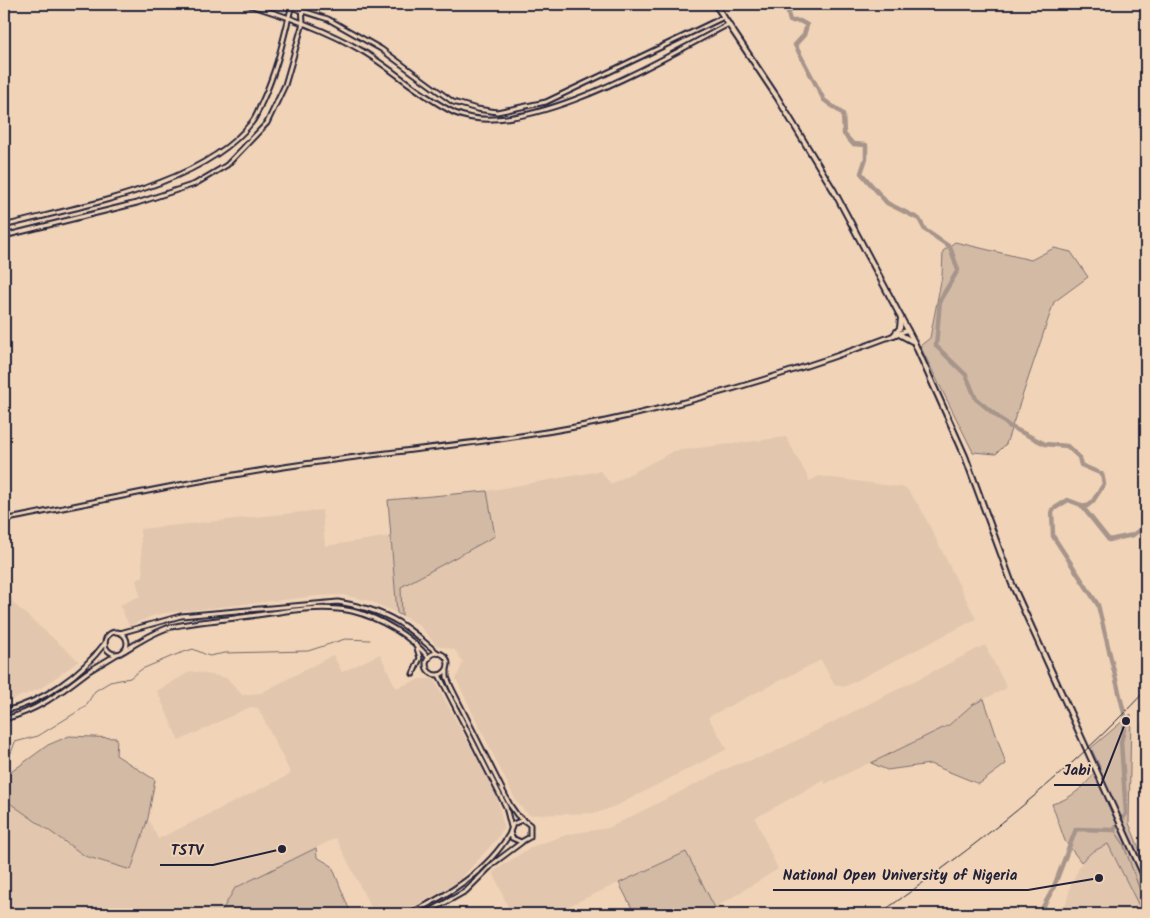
<svg xmlns="http://www.w3.org/2000/svg" width="1150" height="918" font-family="Kalam,sans-serif">
<style>
.built{fill:#e2c6ae}
.green{fill:#d3baa5;stroke:#7a6e70}
.lines{fill:none;stroke-linecap:round;stroke-linejoin:round}
.stream{stroke:#72676b;stroke-width:1}
.river{stroke:#a7958b;stroke-width:4.5}
.tertiary-casing{stroke:#22223b;stroke-width:7}
.secondary-casing{stroke:#22223b;stroke-width:7}
.primary-casing{stroke:#22223b;stroke-width:8}
.tertiary{stroke:#f1d4b7;stroke-width:3}
.secondary{stroke:#f1d4b7;stroke-width:3}
.primary{stroke:#f1d4b7;stroke-width:4}
.tram{stroke:#22223b;stroke-width:1}
.leader{fill:none;stroke:#22223b;stroke-width:2}
.callout-dot{fill:#22223b;stroke:#f1d4b7;stroke-width:2}
.callout-label{font-size:15px;text-anchor:middle;font-weight:bold;fill:#22223b;stroke:#f1d4b7;stroke-width:4;stroke-linejoin:round;paint-order:stroke}
</style>
<rect width="100%" height="100%" fill="#f1d4b7"/>
<filter id="ink" filterUnits="userSpaceOnUse"><feTurbulence type="fractalNoise" baseFrequency=".02" numOctaves="2"/><feDisplacementMap in="SourceGraphic" scale="10" xChannelSelector="R" yChannelSelector="G"/><feConvolveMatrix kernelMatrix="1 2 1 2 8 2 1 2 1" color-interpolation-filters="sRGB"/></filter>
<g filter="url(#ink)">
<g class="built">
<polygon points="786,437 810,481 819,476 906,488 920,507 976,619 844,687 834,684 821,660 708,717 727,749 618,805 597,813 529,815 517,803 456,679 463,662 455,650 436,645 419,625 402,616 401,587 495,536 487,491 600,471 611,484 674,451"/>
<polygon points="322,510 325,546 391,536 397,613 370,601 343,595 318,596 165,613 152,616 129,626 120,605 140,596 136,580 143,577 140,529"/>
<polygon points="6,573 13,603 79,661 41,688 4,703 4,574"/>
<polygon points="985,645 1007,688 972,705 949,725 825,784 824,780 755,818 778,869 715,908 686,852 551,914 511,914 493,872 531,847 569,834 608,828 732,766 768,755"/>
<polygon points="380,654 396,688 420,679 434,679 497,797 504,827 497,839 456,884 400,914 374,914 336,838 235,888 220,914 4,914 4,799 85,856 131,870 148,818 158,839 291,774 258,708 250,707 179,741 157,691 191,671 227,678 242,695 261,693 333,655 342,672"/>
<polygon points="1146,717 1146,810 1142,810 1140,726"/>
<polygon points="1108,844 1143,914 1049,914 1052,909 1066,904 1071,884 1084,858"/>
</g>
<g class="green">
<polygon points="955,242 1031,260 1054,248 1071,252 1088,277 1054,302 1006,444 996,454 973,452 920,346 930,338 942,276 943,251"/>
<polygon points="487,491 495,536 401,587 402,616 397,613 388,500"/>
<polygon points="984,699 1006,764 979,784 930,764 887,770 871,763 949,725 972,705"/>
<path d="M1131,714L1129,823L1143,858L1146,859V914H1143L1108,844L1092,852L1081,862L1065,841L1052,804C1073,799 1087,783 1100,767L1091,748Z"/>
<polygon points="69,736 117,738 116,755 155,780 148,818 131,870 85,856 4,799 4,777 48,745"/>
<polygon points="316,848 317,857 332,866 351,914 220,914 235,888"/>
<polygon points="686,852 715,908 702,914 635,914 619,883"/>
</g>
<g class="lines">
<g class="stream">
<polyline points="4,760 11,753 15,742 38,736 85,707 95,691 110,682 130,678 142,669 175,655 193,649 209,656 225,653 308,651 345,639 370,640"/>
<polyline points="1114,830 1123,843 1146,907"/>
</g>
<g class="river">
<polyline points="797,4 788,13 790,21 800,21 807,25 804,35 795,45 824,100 843,114 844,134 853,144 866,145 866,158 861,173 887,203 919,219 925,230 950,247 958,270 940,300 936,346 966,375 976,399 1009,426 1045,444 1067,446 1079,457 1081,465 1102,474 1104,484 1093,501 1087,506 1081,505"/>
<polyline points="1039,914 1053,889 1076,829 1114,830 1126,814 1121,742 1126,721 1098,605 1053,536 1052,510 1068,500 1081,505 1109,540 1133,535 1146,525"/>
</g>
<g class="tertiary-casing">
<g id="tertiary">
<path d="M246,4C286,16 327,30 364,52C395,71 422,97 455,113C523,143 667,56 729,24"/>
<polyline points="281,4 328,19 381,49 453,102 477,109 497,112 546,102 724,17"/>
<path d="M4,226C78,206 204,186 252,122C257,116 259,108 262,102C277,70 284,37 292,4"/>
<polyline points="4,236 137,203 195,184 227,165 267,123 285,85 303,23 302,4"/>
<circle cx="116" cy="643" r="11"/>
<path d="M120,633L181,616L338,602C361,606 385,612 404,626C416,634 426,644 438,653"/>
<path d="M124,651C138,642 151,634 167,628C189,622 212,621 235,618C272,614 315,603 352,611C381,618 409,635 429,658"/>
<circle cx="437" cy="664" r="11"/>
<polyline points="447,670 447,677 451,687 510,805 517,815 530,825 530,837 521,842 512,838 510,832 513,824 522,820"/>
<polyline points="413,674 420,658 416,645"/>
<polyline points="439,675 506,807 511,827"/>
<path d="M4,711C43,702 81,675 105,643"/>
<path d="M4,719C37,711 60,693 86,673C96,666 107,661 117,654"/>
<path d="M409,914C448,895 488,871 510,833"/>
<polyline points="425,914 466,891 494,863 522,842"/>
</g>
</g>
<g class="secondary-casing">
<path id="secondary" d="M4,520C109,499 213,476 319,462C422,447 526,440 628,416C723,394 816,365 908,330"/>
</g>
<g class="primary-casing">
<g id="primary">
<polyline points="715,4 777,97 834,191 914,342 965,456 1012,584 1146,880"/>
<polyline points="899,334 912,341"/>
<polyline points="894,335 900,328 901,318"/>
</g>
</g>
<use href="#tertiary" class="tertiary"/>
<use href="#secondary" class="secondary"/>
<use href="#primary" class="primary"/>
<path class="tram" d="M879,914C975,847 1066,776 1146,690"/>
</g>
</g>
<path class="leader" d="M1126 721L1101 785H1054M282 849L213 865H160M1099 878L1028 890H773"/>
<g class="callout-dot">
<circle cx="1126" cy="721" r="5"/>
<circle cx="282" cy="849" r="5"/>
<circle cx="1099" cy="878" r="5"/>
</g>
<g class="callout-label">
<text x="1077" y="775">Jabi</text>
<text x="187" y="855">TSTV</text>
<text x="900" y="880">National Open University of Nigeria</text>
</g>
<rect width="1150" height="918" fill="none" stroke="#f1d4b7" stroke-width="20"/>
<rect x="10" y="10" width="1130" height="898" fill="none" stroke="#22223b" stroke-width="2" filter="url(#ink)"/>
</svg>
